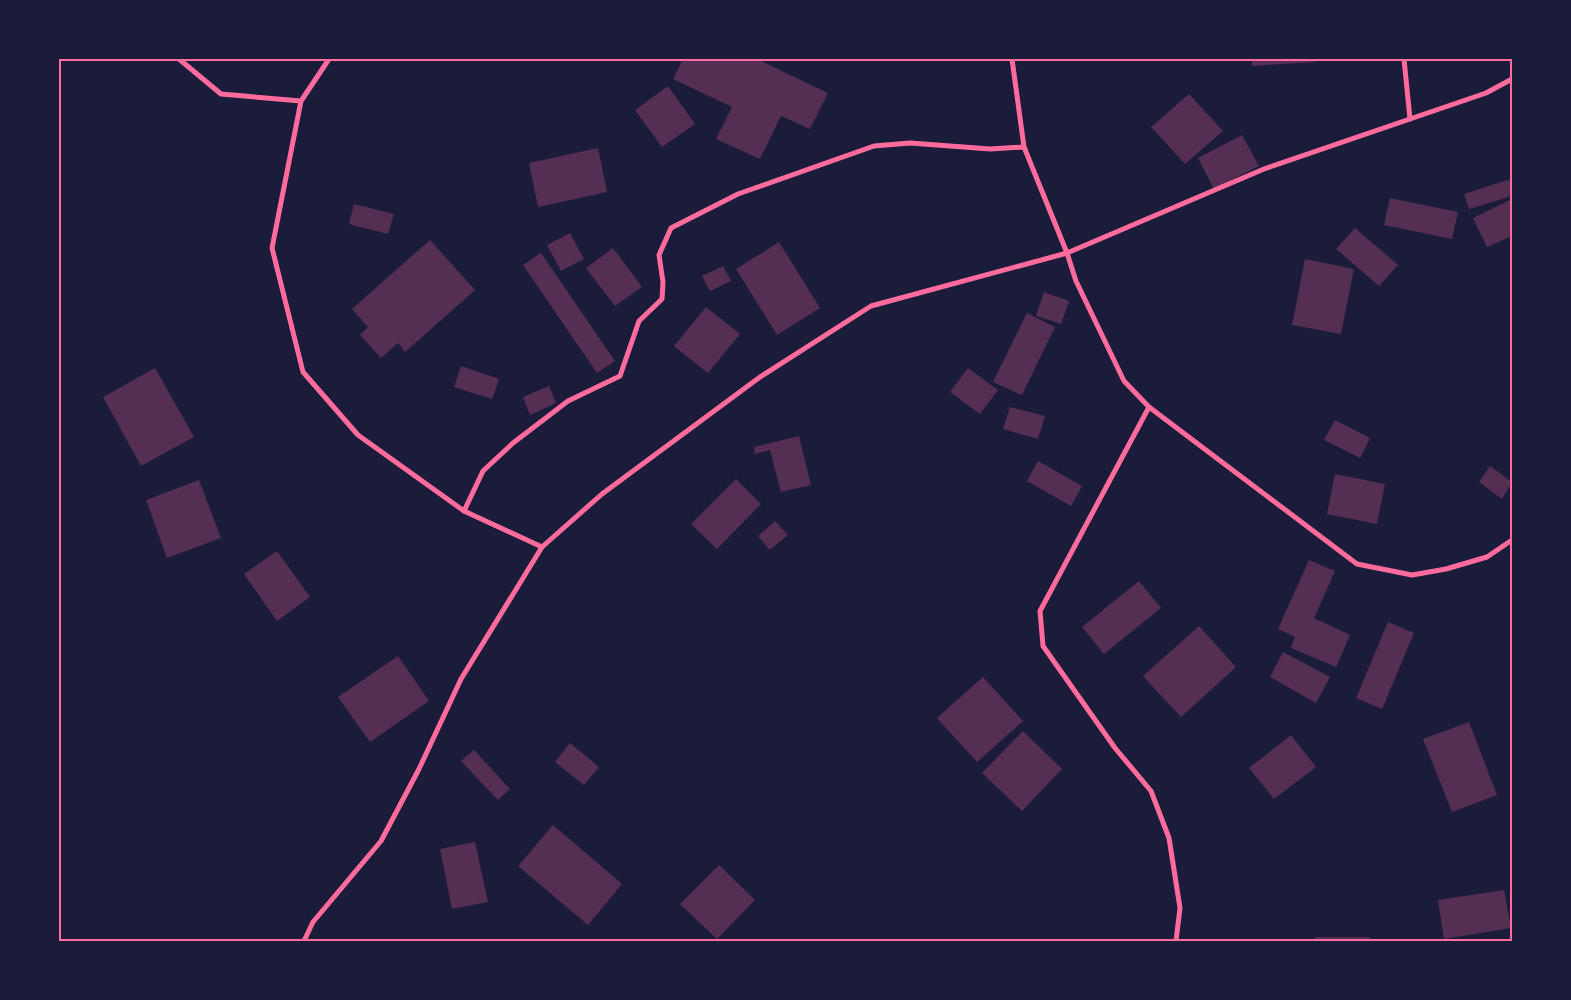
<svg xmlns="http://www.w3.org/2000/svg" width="1571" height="1000" font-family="'Fira Sans Condensed',sans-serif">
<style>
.building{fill:#542f53}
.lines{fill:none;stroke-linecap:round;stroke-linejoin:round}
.minor{stroke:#ff6b9d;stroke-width:5}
.neatline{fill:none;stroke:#ff6b9d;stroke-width:2}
</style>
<rect width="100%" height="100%" fill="#1b1b3a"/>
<g class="building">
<polygon points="683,59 757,59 828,93 810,129 781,116 760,159 716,139 732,107 673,79"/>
<polygon points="1252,59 1315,59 1315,62 1252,66"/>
<polygon points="668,86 695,124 662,147 635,110"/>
<polygon points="1189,94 1223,131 1185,164 1151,127"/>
<polygon points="1242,135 1259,166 1214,189 1198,158"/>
<polygon points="598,148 607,192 538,207 529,163"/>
<polygon points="1511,179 1512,196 1469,209 1464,194"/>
<polygon points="1390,198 1458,212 1452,239 1384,225"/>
<polygon points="1512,199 1512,236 1487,247 1473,218"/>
<polygon points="354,204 394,214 388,234 349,224"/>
<polygon points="1355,228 1398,265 1379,286 1336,249"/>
<polygon points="570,233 584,259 561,271 547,245"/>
<polygon points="430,240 475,290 405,352 398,343 381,358 360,335 368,327 352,309"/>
<polygon points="779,242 820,308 777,335 736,269"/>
<polygon points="613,248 642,287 615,306 586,268"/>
<polygon points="541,253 615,361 597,373 523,265"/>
<polygon points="1305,259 1354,269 1341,334 1292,325"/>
<polygon points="723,266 731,281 710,291 702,276"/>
<polygon points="1044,292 1069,301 1061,324 1036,316"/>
<polygon points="706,307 740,334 708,373 674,346"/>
<polygon points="1027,313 1055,327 1022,395 993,382"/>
<polygon points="461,366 499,379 492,399 454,387"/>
<polygon points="155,368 194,437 141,466 103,397"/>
<polygon points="968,368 998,390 980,414 950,392"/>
<polygon points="549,386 556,403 530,415 523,397"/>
<polygon points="1010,407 1045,416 1038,439 1003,429"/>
<polygon points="1335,420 1370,438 1360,458 1324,440"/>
<polygon points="799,436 811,485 781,492 770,450 755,454 754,447"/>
<polygon points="1038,461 1082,486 1071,506 1027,481"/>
<polygon points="1490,466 1512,482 1502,499 1479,482"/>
<polygon points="1335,474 1385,484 1377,524 1327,514"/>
<polygon points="736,479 761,504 717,549 691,524"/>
<polygon points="199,480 221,538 167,558 146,500"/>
<polygon points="775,521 788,535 770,550 758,536"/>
<polygon points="277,551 310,597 277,621 244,574"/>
<polygon points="1309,560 1335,571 1314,618 1350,635 1336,667 1291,648 1295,637 1278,629"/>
<polygon points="1139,581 1161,608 1104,654 1082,627"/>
<polygon points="1388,622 1414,633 1382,709 1356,698"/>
<polygon points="1199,626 1236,667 1181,717 1143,676"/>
<polygon points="1283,652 1330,677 1316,703 1270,677"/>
<polygon points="398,656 429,701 370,742 338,697"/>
<polygon points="983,677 1023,721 977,762 937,718"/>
<polygon points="1469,722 1497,795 1452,812 1423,739"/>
<polygon points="1023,731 1062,769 1022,811 982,773"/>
<polygon points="1291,735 1316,767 1274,799 1249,768"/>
<polygon points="570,743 599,767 584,785 555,762"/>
<polygon points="474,750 510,789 498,800 461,761"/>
<polygon points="553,825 622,884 588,925 518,866"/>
<polygon points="475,842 488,902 452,909 440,849"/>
<polygon points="719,865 755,900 717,939 680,904"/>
<polygon points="1504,890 1511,928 1444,939 1438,900"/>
<rect x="1315" y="937" width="55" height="4"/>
</g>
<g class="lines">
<g class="minor">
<polyline points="179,59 221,94 301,101"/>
<polyline points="329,59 301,101 272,248 303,372 358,435 464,511 542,547"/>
<polyline points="1012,59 1024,147 1067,253 1076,281 1124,381 1149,407 1357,564 1412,575 1446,569 1487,557 1512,540"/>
<polyline points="1404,59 1410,119"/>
<polyline points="1149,407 1040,611 1043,646 1115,748 1151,791 1169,838 1180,908 1176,941"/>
<polyline points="464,511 483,471 513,443 568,401 620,376 639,321 662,299 663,282 659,255 671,228 738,194 874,146 910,143 990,149 1024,147"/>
<polyline points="304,941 313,922 381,841 419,769 461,679 542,547 602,494 760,377 871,306 1067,253 1264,169 1486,93 1512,79"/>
</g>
</g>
<rect width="1571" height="1000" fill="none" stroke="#1b1b3a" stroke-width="120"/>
<rect x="60" y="60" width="1451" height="880" class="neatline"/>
</svg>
